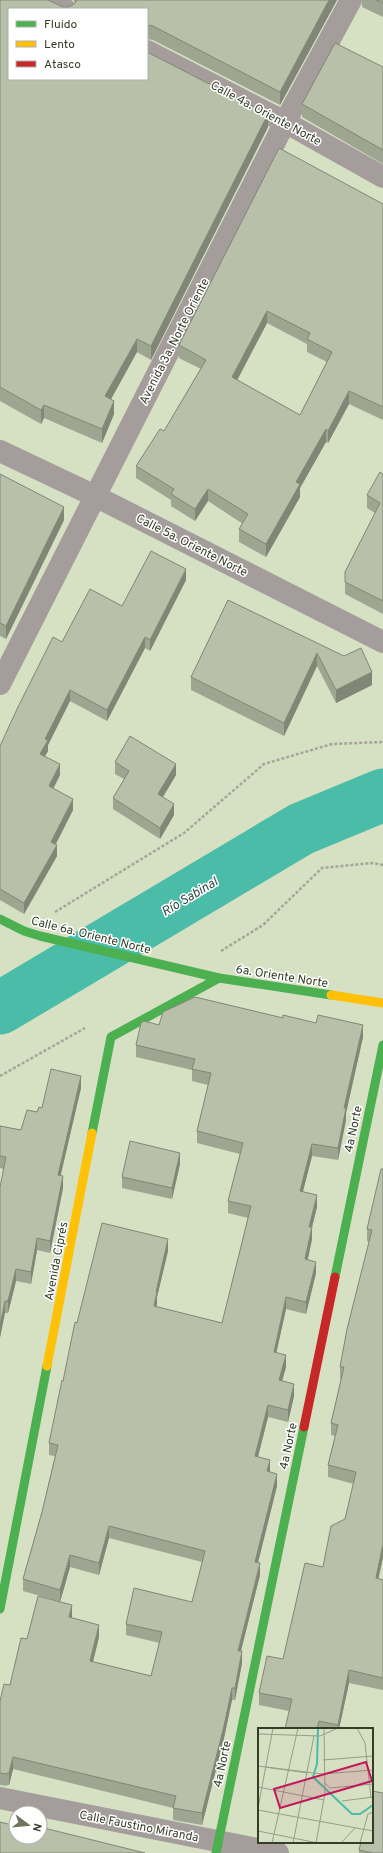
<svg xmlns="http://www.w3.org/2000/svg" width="383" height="1853" font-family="Overpass,sans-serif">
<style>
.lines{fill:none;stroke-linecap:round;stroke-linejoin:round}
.river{stroke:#4abca8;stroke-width:53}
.path{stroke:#a6a59a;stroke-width:2.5;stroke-dasharray:3 2;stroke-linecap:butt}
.street{stroke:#a49d9b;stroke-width:22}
.fast{stroke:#4caf50;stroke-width:9}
.slow{stroke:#ffc107;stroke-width:9}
.jam{stroke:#c62828;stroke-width:9}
.wall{fill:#9ea591;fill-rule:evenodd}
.shaded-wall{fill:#818676}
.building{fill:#b8c0a9;stroke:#818676;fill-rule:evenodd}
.labels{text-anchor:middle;stroke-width:3;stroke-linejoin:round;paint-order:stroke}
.street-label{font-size:12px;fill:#353c27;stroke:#fff}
.water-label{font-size:13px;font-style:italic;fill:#2e4a46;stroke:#fff}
.inset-river{fill:none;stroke:#4abca8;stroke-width:2}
.inset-road{fill:none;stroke:#969e85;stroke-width:1}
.view{fill:#c2185b;fill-opacity:0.15;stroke:#c2185b;stroke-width:2}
.inset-edge{fill:none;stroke:#353c27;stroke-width:2}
</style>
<rect width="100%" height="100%" fill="#d6e0c3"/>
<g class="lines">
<polyline class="river" points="0,1008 301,829 383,795"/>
<g class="path">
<polyline points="55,912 184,833 264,764 332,744 383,742"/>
<polyline points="221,951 263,925 322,868 372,863 383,865"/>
<polyline points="0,1076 85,1028"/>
</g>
<g class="street">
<polyline points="48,0 65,9"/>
<polyline points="147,51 285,122 383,177"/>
<polyline points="0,451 95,496 383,642"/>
<polyline points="0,684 285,122 351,0"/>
<polyline points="0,1798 278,1853"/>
</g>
<g class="fast">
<polyline points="0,919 24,931 40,936 219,978 331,995"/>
<polyline points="92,1133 111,1037 219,978"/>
<polyline points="335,1277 383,1045"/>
<polyline points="0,1609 47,1366"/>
<polyline points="216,1853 304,1427"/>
</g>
<g class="slow">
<polyline points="331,995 383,1003"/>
<polyline points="47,1366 92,1133"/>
</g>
<polyline class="jam" points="304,1427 335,1277"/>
</g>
<g class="wall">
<polygon points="0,0 65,8 71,6 75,2 73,0 337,0 280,105 153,40 147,39 147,9 9,9 268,127 151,360 137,352 111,399 114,414 102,443 44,418 41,424 0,401"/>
<polygon points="362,0 383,0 383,17 362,7"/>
<polygon points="383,67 383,164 302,117 302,104"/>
<path d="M383,204V420L349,404L328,443L326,442L300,488V497L266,557L239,542V529L243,524L208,501L195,521L171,506V500L136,478V466L164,431L201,369L179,358V345ZM267,323L307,344V352L327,362L300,415L237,380Z"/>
<polygon points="0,474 64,520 6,639 0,636"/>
<polygon points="383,474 383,614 345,594 345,572 375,513 367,508 367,495"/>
<polygon points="186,580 150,651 145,648 107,721 70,701 48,745 48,751 45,756 60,775 53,789 73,810 56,844 57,856 24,914 0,900 0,746 62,642 122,606"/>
<polygon points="228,600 372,685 336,703 317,666 284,736 191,690 191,677"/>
<polygon points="115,762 176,775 163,797 174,815 160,839 113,809 113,798 124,779 115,774"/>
<path d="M159,1025L363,1037L346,1113V1120L338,1160L312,1156L303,1191L317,1207L312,1227V1239L308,1259L316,1273L306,1314L286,1309L276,1352L286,1367L282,1381L294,1396L288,1422L268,1417L258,1457L270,1472L277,1486L258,1563L260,1575L241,1651L242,1663L235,1700H232L224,1738L202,1825L173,1820V1808L13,1769L9,1785H7V1786L0,1785V1701L10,1685L27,1639L58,1601L23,1591V1579L42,1512L55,1456L49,1455V1443L77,1323L168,1251L157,1297L156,1307L222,1323L248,1218L228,1213V1201L240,1154L197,1143V1131L208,1085L192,1081V1070L136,1057V1045ZM109,1538L202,1562L192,1602L126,1624V1635L160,1643L151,1676L93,1662L99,1637L72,1618V1617L60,1602L70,1567L99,1575Z"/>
<polygon points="81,1088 60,1176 63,1188 50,1253 37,1250 31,1284 16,1281 8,1313 5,1313 3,1169 0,1168 0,1126 21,1130 37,1112 42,1108"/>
<polygon points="180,1164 172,1199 122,1188 122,1177"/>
<polygon points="383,1169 383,1557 378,1579 383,1580 383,1690 349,1683 339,1729 285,1729 289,1711 259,1705 259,1693 283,1659 323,1567 345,1519 354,1484 328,1477 328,1465 335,1436 331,1435 331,1423 341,1379 340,1379 340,1367 369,1242 367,1241 367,1229"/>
<polygon points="359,1850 383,1853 359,1853"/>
</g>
<g class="shaded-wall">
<polygon points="329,0 337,0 280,105 280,92"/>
<polygon points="268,114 268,127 151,360 151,346"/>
<polygon points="267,311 267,323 232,390 232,377"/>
<polygon points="137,339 137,352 105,410 105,396"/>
<polygon points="349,391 349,404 328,443 328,431"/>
<polygon points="114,401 114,414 102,443 102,429"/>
<polygon points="44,405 44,418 41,424 41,410"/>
<polygon points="326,429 326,442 300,488 300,497 266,557 266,544 296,482"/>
<polygon points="208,489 208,501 195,521 195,509"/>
<polygon points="64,507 64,520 6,639 6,626"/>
<polygon points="186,569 186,580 150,651 150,640"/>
<polygon points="145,637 145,648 107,721 107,710"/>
<polygon points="317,653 317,666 284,736 284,723"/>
<polygon points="372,672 372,685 336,703 336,690"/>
<polygon points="70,690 70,701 48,745 48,751 40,765 40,754 45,739"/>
<polygon points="60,764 60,775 49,797 49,786"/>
<polygon points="176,764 176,775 158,805 158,794"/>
<polygon points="73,799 73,810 51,853 51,842"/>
<polygon points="174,804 174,815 160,839 160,828"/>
<polygon points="57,845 57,856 24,914 24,903"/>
<polygon points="363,1025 363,1037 346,1113 346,1120 338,1160 338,1148 344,1108"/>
<polygon points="81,1076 81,1088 58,1187 58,1175"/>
<polygon points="312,1144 312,1156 300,1203 300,1191"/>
<polygon points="180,1153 180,1164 172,1199 172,1188"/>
<polygon points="63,1176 63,1188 50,1253 50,1241"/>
<polygon points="317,1195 317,1207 309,1239 309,1227"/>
<polygon points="312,1227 312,1239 305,1271 305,1259"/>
<polygon points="37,1238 37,1250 31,1284 31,1272"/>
<polygon points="168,1239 168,1251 157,1297 157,1304 154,1318 154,1306 156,1292"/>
<polygon points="316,1262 316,1273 306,1314 306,1302"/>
<polygon points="16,1269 16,1281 8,1313 8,1301"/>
<polygon points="286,1297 286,1309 274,1364 274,1352"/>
<polygon points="5,1301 5,1313 0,1338 0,1326"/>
<polygon points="286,1355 286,1367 279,1392 279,1380"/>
<polygon points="294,1384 294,1396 288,1422 288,1410"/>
<polygon points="268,1405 268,1417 255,1468 255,1456"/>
<polygon points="270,1460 270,1472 267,1471"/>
<polygon points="277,1474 277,1486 255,1574 255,1562"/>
<polygon points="109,1526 109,1538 99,1575 99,1563"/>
<polygon points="383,1544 383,1557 376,1590 376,1578"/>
<polygon points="70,1555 70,1567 60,1602 60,1590"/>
<polygon points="260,1563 260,1575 238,1662 238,1651"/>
<polygon points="72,1605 72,1617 69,1629 69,1617"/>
<polygon points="99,1625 99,1637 90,1673 90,1661"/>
<polygon points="242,1651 242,1663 235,1700 235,1688"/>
<polygon points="349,1670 349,1683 339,1729 338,1729 338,1725"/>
<polygon points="232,1688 232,1700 224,1738 202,1825 202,1813"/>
<polygon points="13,1757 13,1769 9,1785 9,1773"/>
</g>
<g class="building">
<polygon points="0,0 48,0 65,8 71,6 76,2 76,0 329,0 280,92 153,26 147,25 147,9 9,9 9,79 147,79 147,52 268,114 151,346 137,339 105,396 114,401 102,429 44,405 41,410 0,387"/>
<polygon points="376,0 383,0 383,3"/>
<polygon points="335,43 383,67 383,150 302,104"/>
<path d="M279,148L383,204V407L349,391L328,431L326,429L296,482L300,484L266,544L239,529L248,514L208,489L195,509L171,494L174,489L136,466L160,429L164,431L206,360L179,345ZM267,311L310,333L307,339L332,352L300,415L232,377Z"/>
<polygon points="380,472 383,474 383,601 345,582 345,572 380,503 367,495"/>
<polygon points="0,474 64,507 6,626 0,623"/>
<polygon points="151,551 186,569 150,640 145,637 107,710 70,690 45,739 48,740 40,754 60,764 49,786 73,799 51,842 57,845 24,903 0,889 0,746 18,707 53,637 62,642 90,589 122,606"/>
<polygon points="228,600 344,656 361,648 372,672 336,690 317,653 284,723 191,677"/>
<polygon points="130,736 176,764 158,794 174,804 160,828 113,798 129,771 115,762"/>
<polygon points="195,997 283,1018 283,1015 316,1023 318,1015 363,1025 344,1108 346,1108 338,1148 312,1144 300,1191 317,1195 309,1227 312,1227 305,1259 316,1262 306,1302 286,1297 274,1352 286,1355 279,1380 294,1384 288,1410 268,1405 255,1456 270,1460 267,1471 277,1474 255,1562 260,1563 238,1651 242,1651 235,1688 232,1688 224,1726 202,1813 173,1808 176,1796 13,1757 9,1773 7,1773 7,1774 0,1773 0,1701 4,1684 10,1685 21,1638 27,1639 38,1596 72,1605 69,1617 99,1625 90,1661 151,1676 162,1632 126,1624 134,1588 192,1602 205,1551 109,1526 99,1563 70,1555 60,1590 23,1579 42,1512 58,1445 49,1443 62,1380 63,1381 75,1322 77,1323 102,1223 168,1239 156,1292 157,1292 154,1306 222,1323 251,1206 228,1201 243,1143 197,1131 211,1073 192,1069 195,1059 136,1045 141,1023 144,1021 159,1025 163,1012"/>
<polygon points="51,1069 81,1076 58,1175 63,1176 50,1241 37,1238 31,1272 16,1269 8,1301 5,1301 0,1326 0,1187 6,1157 0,1156 0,1126 21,1130 27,1110 37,1112 39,1107 42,1108"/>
<polygon points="130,1141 180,1153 172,1188 122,1177"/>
<polygon points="381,1169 383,1169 383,1544 376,1578 383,1580 383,1678 349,1670 338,1725 319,1721 317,1729 285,1729 292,1699 259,1693 267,1656 283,1659 305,1563 323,1567 331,1526 345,1519 356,1472 328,1465 338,1425 331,1423 344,1367 340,1367 347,1329 372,1230 367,1229"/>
<polygon points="372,1791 383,1793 383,1853 373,1853 359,1850 361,1842 372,1842"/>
<polygon points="0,1822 16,1826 16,1837 40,1837 40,1827 145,1853 0,1853"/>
</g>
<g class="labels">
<g class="street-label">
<text transform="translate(266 113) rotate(28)" y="4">Calle 4a. Oriente Norte</text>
<text transform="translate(174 341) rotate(-63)" y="4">Avenida 3a. Norte Oriente</text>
<text transform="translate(192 545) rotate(27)" y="4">Calle 5a. Oriente Norte</text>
<text transform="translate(91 935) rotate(14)" y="4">Calle 6a. Oriente Norte</text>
<text transform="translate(282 976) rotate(9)" y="4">6a. Oriente Norte</text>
<text transform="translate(353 1129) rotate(-78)" y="4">4a Norte</text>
<text transform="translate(56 1261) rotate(-79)" y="4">Avenida Ciprés</text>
<text transform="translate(288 1446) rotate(-78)" y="4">4a Norte</text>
<text transform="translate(222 1764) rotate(-78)" y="4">4a Norte</text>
<text transform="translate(139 1826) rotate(11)" y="4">Calle Faustino Miranda</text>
</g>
<g class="water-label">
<text transform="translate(189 896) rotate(-31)" y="5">Río Sabinal</text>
</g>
</g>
<g transform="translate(258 1728)">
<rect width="115" height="115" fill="#d6e0c3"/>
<path class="inset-river" d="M60,0L59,36L55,49L94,86H102L115,77"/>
<path class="inset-road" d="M99,0L107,15L113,70M0,6L62,8L80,0M65,32L115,28M0,38L64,46L115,42M7,39L50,45M67,55L72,60L115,56M0,59L66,72M84,73L115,69M0,80L15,0M0,82L115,103M0,103L60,115M14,115L40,0M35,115L56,8M58,115L67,65L66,0M83,115L97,100M102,115L110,86L115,84"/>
<path class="view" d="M108,34L114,53L22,80L16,61Z"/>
<rect width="115" height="115" class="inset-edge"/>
</g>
<rect x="8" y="8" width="140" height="72" fill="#ffffff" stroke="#aeb1a9"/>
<rect x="16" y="21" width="20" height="6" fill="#4caf50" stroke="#aeb1a9"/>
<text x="44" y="28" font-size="12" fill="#353c27">Fluido</text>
<rect x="16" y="41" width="20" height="6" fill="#ffc107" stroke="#aeb1a9"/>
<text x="44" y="48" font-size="12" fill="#353c27">Lento</text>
<rect x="16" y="61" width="20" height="6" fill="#c62828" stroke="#aeb1a9"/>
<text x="44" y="68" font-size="12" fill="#353c27">Atasco</text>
<g transform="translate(28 1825) rotate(106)"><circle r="19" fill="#ffffff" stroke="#aeb1a9"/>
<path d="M0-3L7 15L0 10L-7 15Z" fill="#6d755e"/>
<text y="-6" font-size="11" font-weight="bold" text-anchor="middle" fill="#353c27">N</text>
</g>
</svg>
